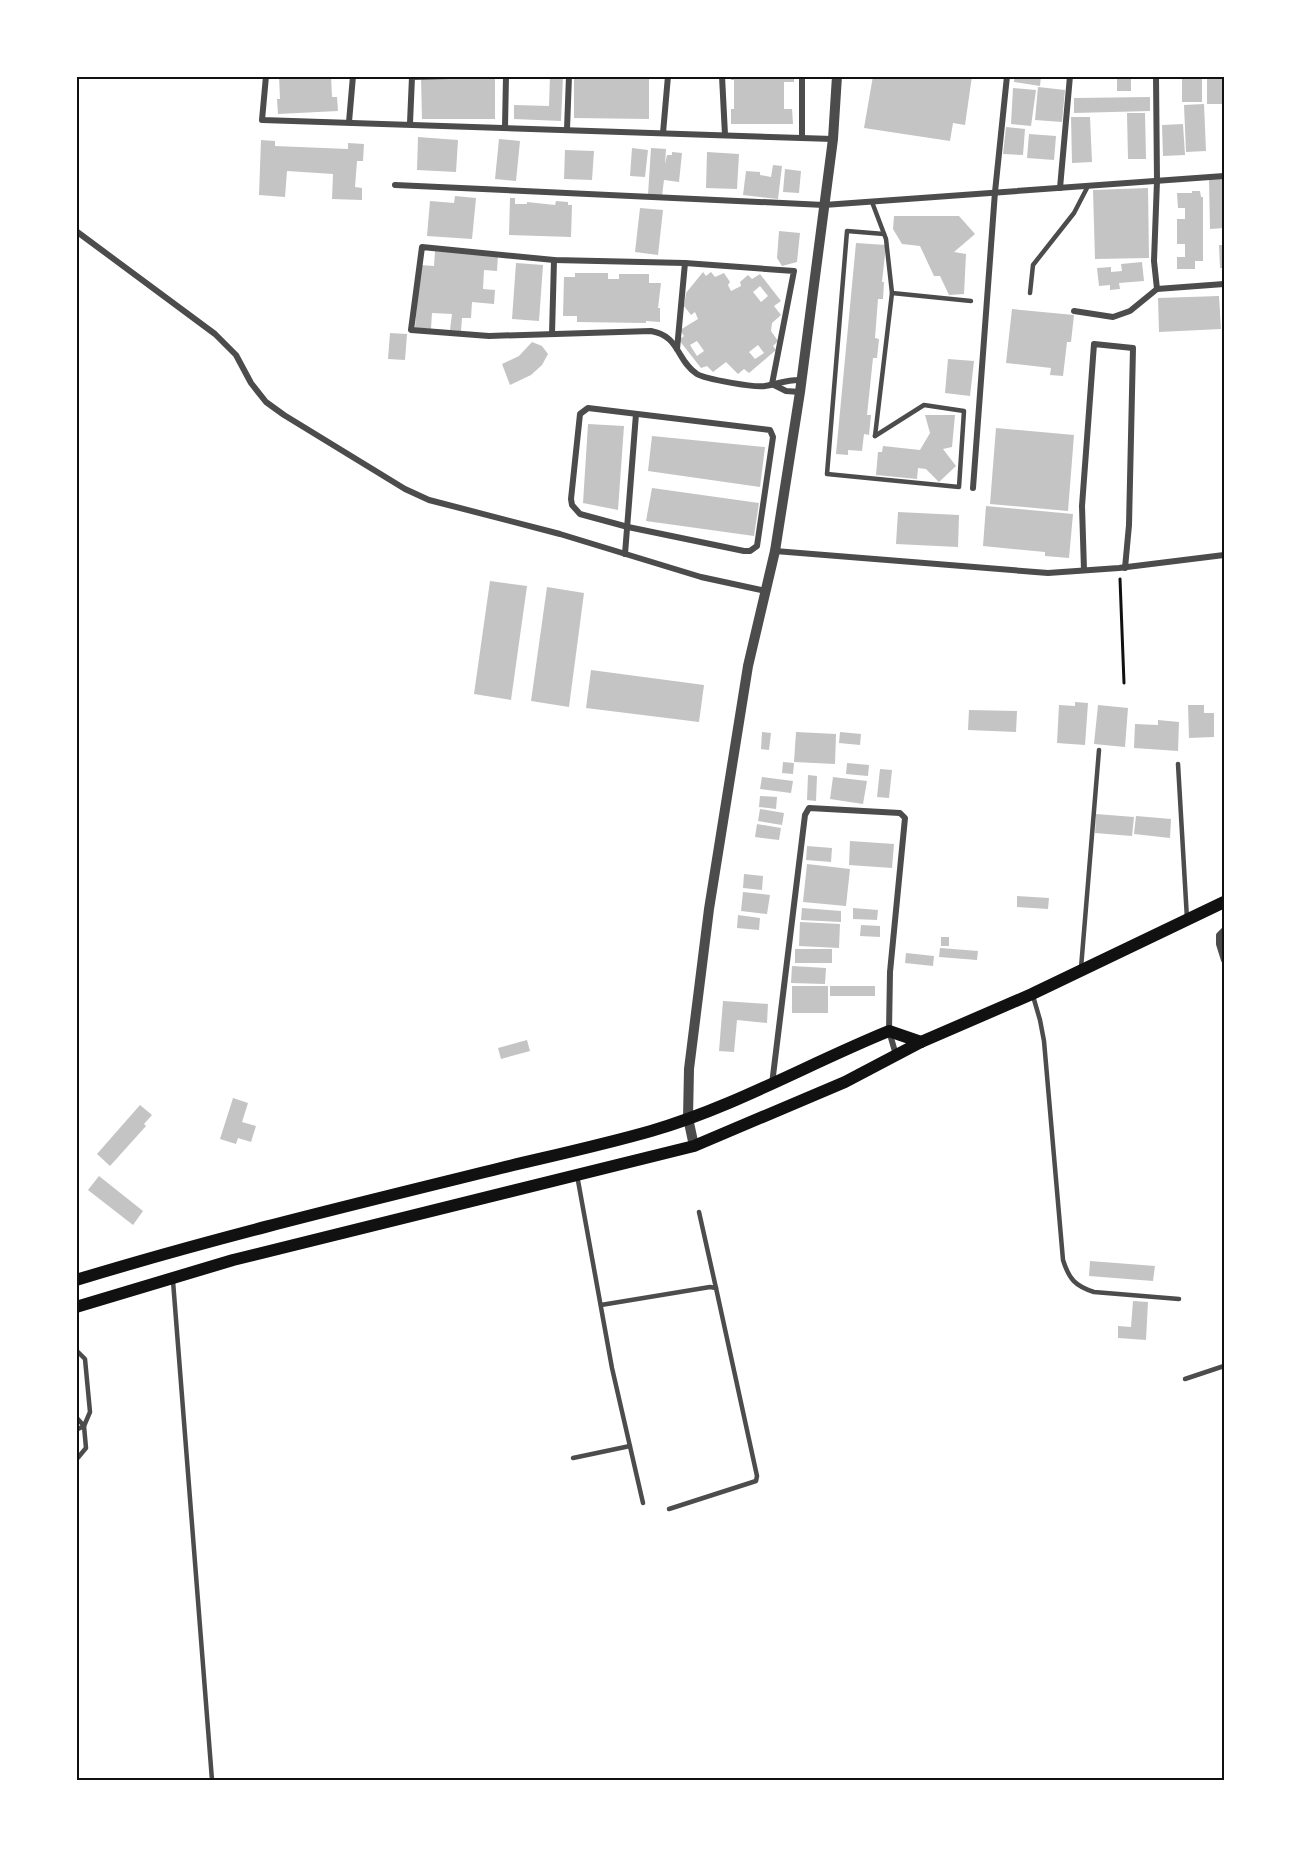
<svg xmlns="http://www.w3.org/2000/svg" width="1301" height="1857" font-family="Quicksand,sans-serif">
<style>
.building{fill:#c4c4c4;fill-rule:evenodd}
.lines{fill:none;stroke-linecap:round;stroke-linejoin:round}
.path{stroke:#111;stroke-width:3}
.service{stroke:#4c4c4c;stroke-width:4.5}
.minor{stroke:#4c4c4c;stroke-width:6}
.tertiary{stroke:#4c4c4c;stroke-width:10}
.secondary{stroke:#111;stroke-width:12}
.neatline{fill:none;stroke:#111;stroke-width:2}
</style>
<rect width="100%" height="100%" fill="#fff"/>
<g class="building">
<polygon points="279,76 331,76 332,97 337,97 338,111 278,114 277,99 280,99"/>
<polygon points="550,76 563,76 561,121 514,119 514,105 549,106"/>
<polygon points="574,76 649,76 649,119 574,118"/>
<polygon points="731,76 755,76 755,79 764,78 764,76 794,76 794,82 784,82 784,109 792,109 793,124 731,124 731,109 734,109 734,80 731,80"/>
<polygon points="873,76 972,76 965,125 953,123 950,141 864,128"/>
<polygon points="1015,76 1041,76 1040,86 1014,82"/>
<rect x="1117" y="76" width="14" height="15"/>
<rect x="1182" y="76" width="20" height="26"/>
<rect x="1207" y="76" width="17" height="28"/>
<polygon points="421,78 495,78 495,119 422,119"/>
<polygon points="1038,87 1065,90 1062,122 1035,120"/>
<polygon points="1013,88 1036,90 1031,126 1011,124"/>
<polygon points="1150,97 1150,111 1074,113 1074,98"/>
<polygon points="1204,104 1206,151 1186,152 1184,105"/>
<polygon points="1127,113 1145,113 1146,159 1128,159"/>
<polygon points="1071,117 1090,117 1092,162 1072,163"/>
<polygon points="1183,124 1185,155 1163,156 1162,125"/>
<polygon points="1006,127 1025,129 1023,155 1003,154"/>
<polygon points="1029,134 1056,136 1054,160 1027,158"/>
<polygon points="418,137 458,140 456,172 417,170"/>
<polygon points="499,139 520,141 516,181 495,179"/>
<polygon points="261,140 275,141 275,146 348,149 348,143 364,144 363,161 357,161 355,187 362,188 362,200 332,199 333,174 287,171 285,197 259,195"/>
<polygon points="632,148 648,150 645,177 630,176"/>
<polygon points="651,148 666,149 665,164 667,155 672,155 672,152 682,153 679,182 664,180 662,196 648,195"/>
<polygon points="565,150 594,151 592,180 564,179"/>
<polygon points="707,152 739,154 737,189 706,188"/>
<polygon points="773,165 782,166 778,199 743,195 746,171 760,172 760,175 771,177"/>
<polygon points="785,169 801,171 799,193 783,192"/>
<polygon points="1224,178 1224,228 1210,229 1209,179"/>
<polygon points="1148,188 1149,258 1095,259 1093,190"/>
<polygon points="1192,191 1200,191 1201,197 1203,197 1203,261 1195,261 1195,269 1177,269 1177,257 1185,257 1185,244 1177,244 1177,219 1185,219 1185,208 1178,208 1177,193 1192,193"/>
<polygon points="455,196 476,198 472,239 427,236 430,201 454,203"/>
<polygon points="510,198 515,198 515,204 527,204 527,202 555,205 556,201 568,202 568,205 572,205 571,237 509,235"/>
<polygon points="640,208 663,210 658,255 635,252"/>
<polygon points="894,216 959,216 975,234 954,252 966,254 964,294 949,295 940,276 934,276 920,246 902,244 893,229"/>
<polygon points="779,231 800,233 797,262 782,266 777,258"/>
<polygon points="856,243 886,245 882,282 884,282 883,299 878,299 875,338 879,339 877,358 873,358 867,415 871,415 869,435 864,434 862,451 848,450 848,455 836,454"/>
<polygon points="1219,245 1224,245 1224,268 1220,268"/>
<polygon points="435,251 498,255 497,271 484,270 483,289 495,290 494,304 472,302 471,318 462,318 461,331 450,330 452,314 432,313 431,329 415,328 420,265 434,266"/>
<polygon points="1142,262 1144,281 1119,283 1120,289 1110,290 1110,285 1099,286 1097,268 1111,267 1111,272 1122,271 1121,264"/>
<polygon points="516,263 543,265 539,321 512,319"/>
<path d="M703,272L706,276L711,272L715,277L724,273L730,282L728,285L731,291L741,286L740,282L748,275L752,279L760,274L781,301L774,306L781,315L772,323L771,331L778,341L773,346L776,350L749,373L744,369L738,374L726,362L713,372L707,366L701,368L679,340L684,336L680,330L698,319L695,312L691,315L684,306L686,293ZM760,286L768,296L761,302L753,292ZM697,341L704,351L697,356L690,345ZM758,345L764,353L755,359L749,352Z"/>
<polygon points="575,273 608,273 608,279 619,279 619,274 649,274 649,283 661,283 658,308 660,308 660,322 646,321 646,323 577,322 577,316 563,316 564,277 575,277"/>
<polygon points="1219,296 1221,329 1159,332 1158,298"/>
<polygon points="1012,309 1074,315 1071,342 1067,342 1063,376 1050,375 1051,368 1006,363"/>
<polygon points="390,333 407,334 405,360 388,359"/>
<polygon points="532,342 542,346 548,354 542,365 531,375 510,385 502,364 519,356"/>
<polygon points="948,359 974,361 970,396 945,393"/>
<polygon points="925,415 955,415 952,447 943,449 956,466 939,482 926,469 918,468 917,479 876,475 878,452 882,452 883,446 920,450 930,433"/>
<polygon points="588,424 624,426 618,510 583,503"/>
<polygon points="996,428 1074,435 1068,511 990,504"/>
<polygon points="652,436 765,447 760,487 648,471"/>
<polygon points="652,488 759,503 754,536 646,521"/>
<polygon points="986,506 1073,514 1069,558 1045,556 1045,552 983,546"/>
<polygon points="898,512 959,515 958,547 896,544"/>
<polygon points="490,581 527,586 511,700 474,694"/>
<polygon points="547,587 584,593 569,707 531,701"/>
<polygon points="591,670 704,685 699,722 586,708"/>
<polygon points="1075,702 1088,703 1085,745 1057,743 1059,705 1075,706"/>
<polygon points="1098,705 1128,708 1125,747 1094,744"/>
<polygon points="1188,705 1204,705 1204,713 1214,713 1214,737 1189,738"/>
<polygon points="969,710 1017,711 1016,732 968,730"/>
<polygon points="1158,720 1179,722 1178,751 1134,748 1135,724 1158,725"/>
<polygon points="762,732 771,733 769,750 761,749"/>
<polygon points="796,732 836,734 835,764 794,762"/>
<polygon points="840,732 861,734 860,745 839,743"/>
<polygon points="783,762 794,763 793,774 782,773"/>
<polygon points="847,763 869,765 868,776 846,774"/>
<polygon points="880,769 892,770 889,798 877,797"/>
<polygon points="808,775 817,776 816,801 807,800"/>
<polygon points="762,777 793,781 791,793 760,789"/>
<polygon points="833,777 867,781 863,804 830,799"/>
<polygon points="760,796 777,797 776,809 759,807"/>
<polygon points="760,809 784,813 782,825 758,821"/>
<polygon points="1096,814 1134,817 1132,836 1095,833"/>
<polygon points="1136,816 1171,819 1170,838 1134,834"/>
<polygon points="757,824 781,828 779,840 755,837"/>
<polygon points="850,841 894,844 892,868 849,865"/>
<polygon points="807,846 832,848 831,862 806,860"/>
<polygon points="807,864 850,869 846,906 803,902"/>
<polygon points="744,874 763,876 762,890 743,888"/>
<polygon points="743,892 770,895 767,914 741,911"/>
<polygon points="1017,896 1049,898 1048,909 1017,907"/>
<polygon points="802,908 841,911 841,922 801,920"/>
<polygon points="853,908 878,910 877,920 853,919"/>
<polygon points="738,915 760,918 759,930 737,928"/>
<polygon points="800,922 840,924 839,948 799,946"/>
<polygon points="861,925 880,926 880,937 860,936"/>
<rect x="941" y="937" width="8" height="9"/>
<polygon points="940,948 978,951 977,960 939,957"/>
<rect x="795" y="949" width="37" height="14"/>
<polygon points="906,953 934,956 933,966 905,963"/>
<polygon points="792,966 826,968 825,984 791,983"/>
<rect x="792" y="986" width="36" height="27"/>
<rect x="830" y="986" width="45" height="10"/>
<polygon points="723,1001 768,1004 767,1023 737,1020 734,1052 719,1051"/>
<polygon points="527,1040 530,1051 501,1059 498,1048"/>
<polygon points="233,1098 248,1103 242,1122 256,1126 251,1142 238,1138 236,1144 220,1139"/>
<polygon points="140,1105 152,1115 144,1124 146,1126 110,1166 97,1154"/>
<polygon points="99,1176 143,1211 133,1225 88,1190"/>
<polygon points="1090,1261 1155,1266 1153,1281 1089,1276"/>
<polygon points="1133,1301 1148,1302 1146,1340 1118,1338 1118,1326 1131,1327"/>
</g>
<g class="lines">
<polyline class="path" points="1120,579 1124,683"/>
<g class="service">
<polyline points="872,202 886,239 892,293 875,436"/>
<polyline points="892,293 971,301"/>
<polyline points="1030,293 1033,265 1074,213 1088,186"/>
<polyline points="875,436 924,405 964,411 959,487 827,474 847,231 884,234"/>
<polyline points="1178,764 1187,919"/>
<polyline points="1081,968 1099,750"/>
<path d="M1033,996L1040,1020L1044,1041L1063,1260C1069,1279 1075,1286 1094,1292L1179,1299"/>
<polyline points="577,1175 612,1368 643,1503"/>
<polyline points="699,1212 716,1288"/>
<polyline points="173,1281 212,1780"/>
<polyline points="601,1305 710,1287 716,1288 757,1476 756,1481 669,1509"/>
<polyline points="76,1350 85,1359 90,1412 84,1426 76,1417"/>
<polyline points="1185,1379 1224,1366"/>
<polyline points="76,1430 84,1426 86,1448 76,1460"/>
<polyline points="573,1458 630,1446"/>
</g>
<g class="minor">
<polyline points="266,76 262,120 833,139"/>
<polyline points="722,76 725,135"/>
<polyline points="802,76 802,138"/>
<polyline points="1156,76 1157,181 1154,261 1157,289"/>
<polyline points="349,122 353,76"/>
<polyline points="410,123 412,77 449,76"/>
<polyline points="505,127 506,76"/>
<polyline points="567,129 569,76"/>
<polyline points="663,133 668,76"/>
<polyline points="395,185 824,205 1224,176"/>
<polyline points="1060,188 1070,76"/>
<polyline points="76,231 215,334 236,355 251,383 266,402 284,415 405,489 429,500 560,534 701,577 766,591"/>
<path d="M685,263L554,260L422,247L411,330L489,336L651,331C680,336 676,360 697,374C705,379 755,388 765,386C779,384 787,379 802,380"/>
<polyline points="1074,311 1113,317 1130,311 1157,289 1224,284"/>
<polyline points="552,334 554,260"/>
<polyline points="677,349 685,263 794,271 772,384"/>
<polyline points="772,384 786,391 800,392"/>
<polygon points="588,408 770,430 773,437 757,546 750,551 744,551 628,527 580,514 572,505 571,499 580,414"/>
<polyline points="973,488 995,192 1007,76"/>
<polyline points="775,551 1048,573 1119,568 1224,555"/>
<polyline points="625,554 636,414"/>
<polyline points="1084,570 1082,506 1094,344 1133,348 1129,525 1125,568"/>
<polyline points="1224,930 1219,935 1219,944 1224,960"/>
<polyline points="772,1084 805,815 809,808 900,813 905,818 890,972 889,1031 896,1055"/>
</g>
<polyline class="tertiary" points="694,1146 688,1118 689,1069 709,909 748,666 775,551 800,392 833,139 837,76"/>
<g class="secondary">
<path d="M76,1280C217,1237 359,1203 501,1168C551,1156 602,1145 651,1131C734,1107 810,1063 889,1031L921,1042"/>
<polyline points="76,1307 233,1260 694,1146 845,1082 921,1042 1032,994 1224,902"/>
</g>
</g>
<rect width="1301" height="1857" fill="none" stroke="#ffffff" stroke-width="156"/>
<rect x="78" y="78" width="1145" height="1701" class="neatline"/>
</svg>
